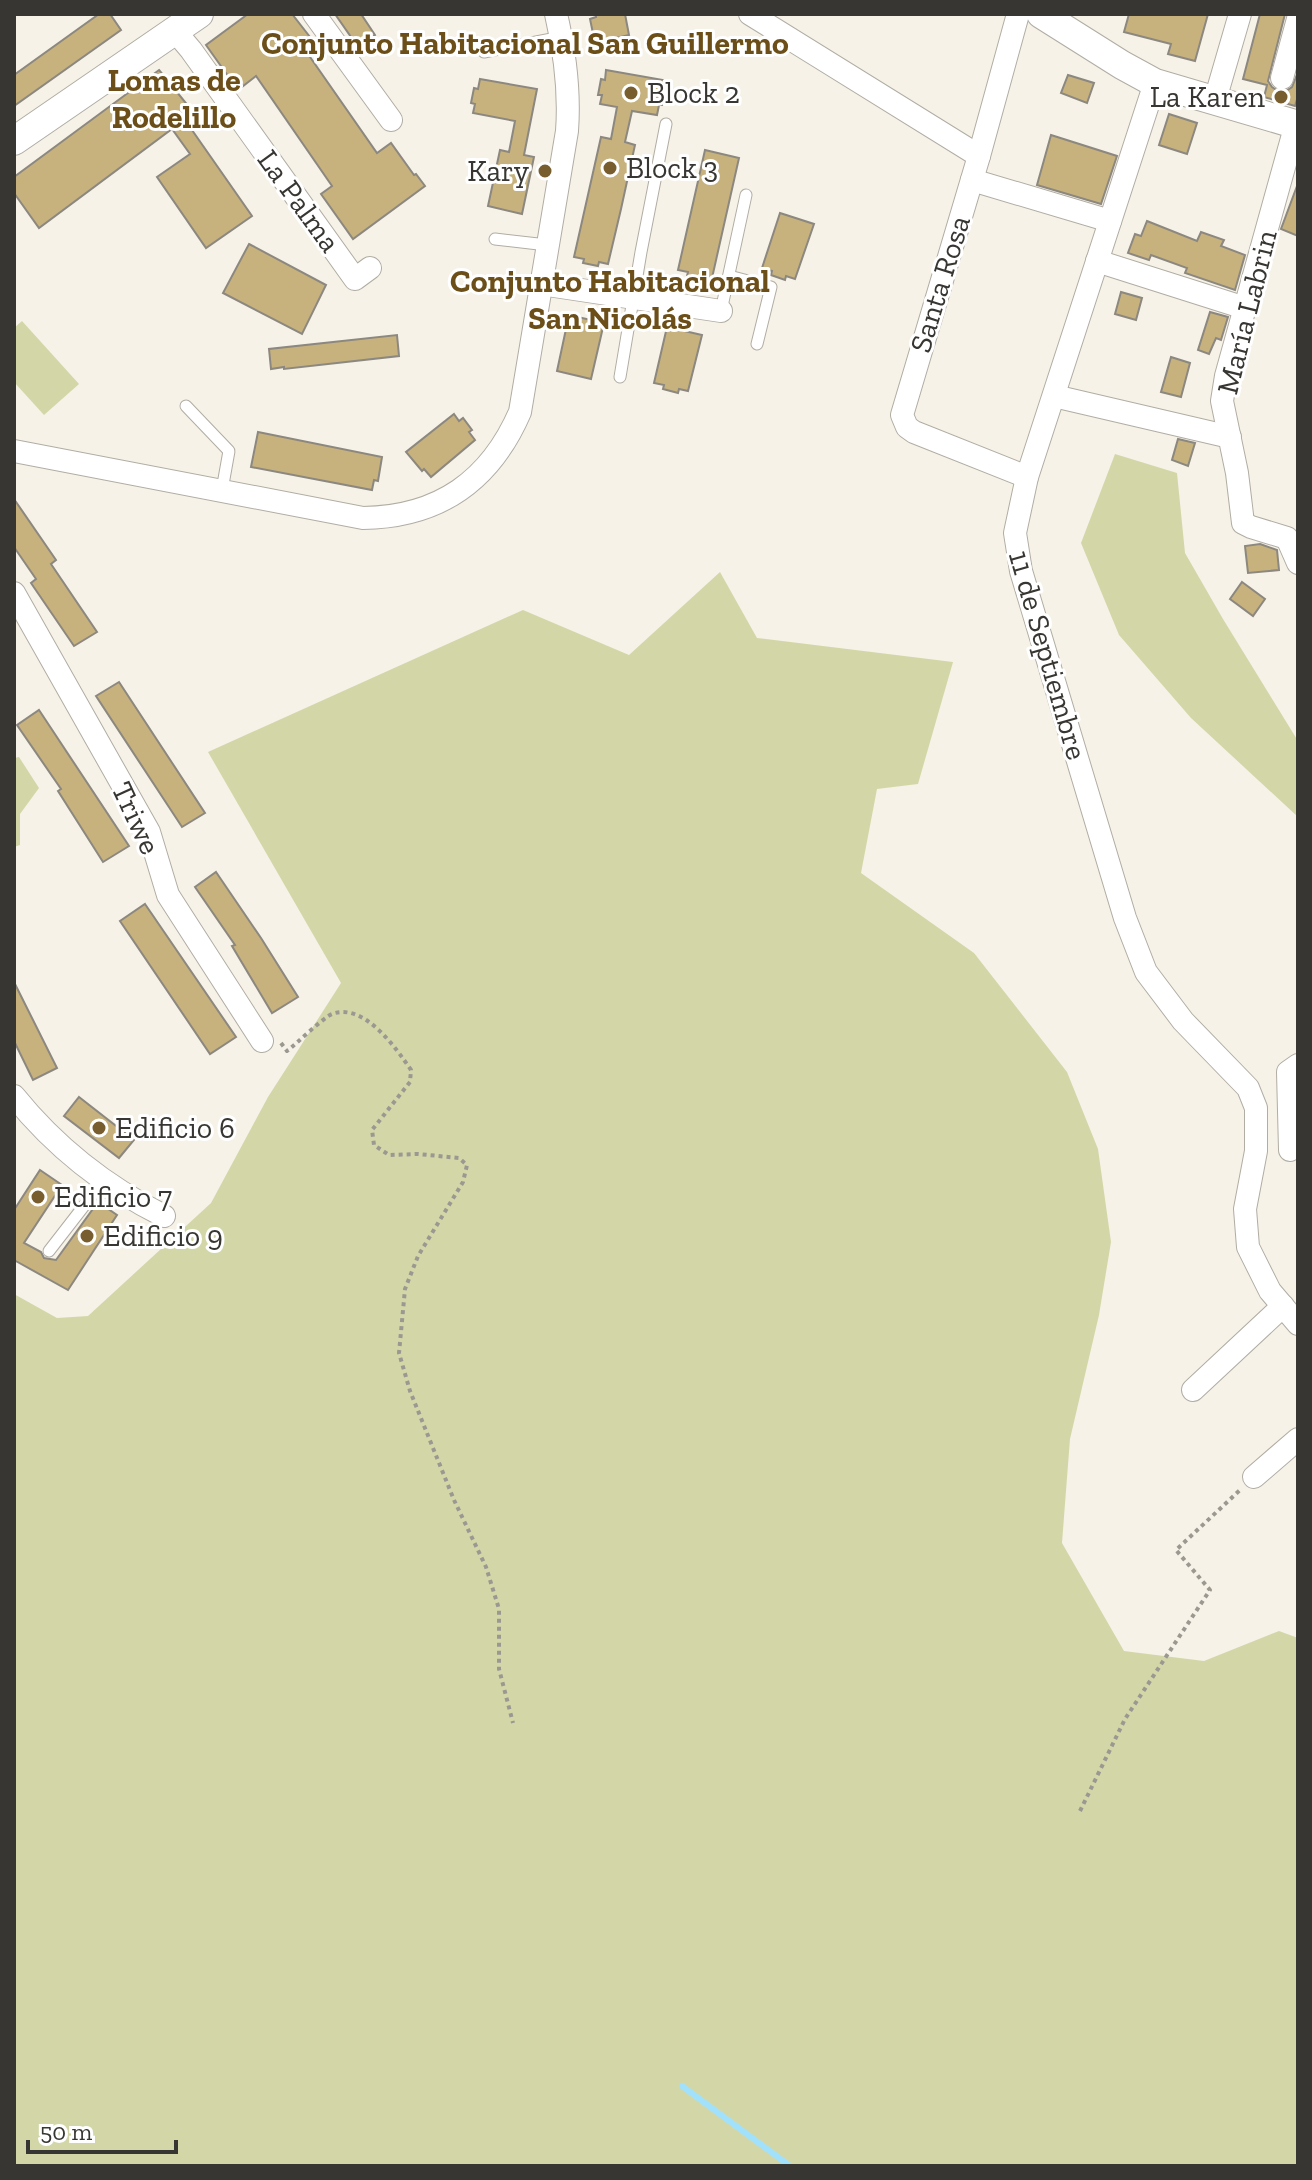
<svg xmlns="http://www.w3.org/2000/svg" width="1312" height="2180" font-family="'Zilla Slab',serif">
<style>
.green{fill:#d3d7a8}
.lines{fill:none;stroke-linecap:round;stroke-linejoin:round}
.stream{stroke:#a2e1fb;stroke-width:6}
.building{fill:#c7b27d;stroke:#8c8880;stroke-width:2}
.service-casing{stroke:#b1ada4;stroke-width:13}
.minor-casing{stroke:#b1ada4;stroke-width:24}
.tertiary-casing{stroke:#b1ada4;stroke-width:30}
.path{stroke:#9b9891;stroke-width:4;stroke-dasharray:4 4;stroke-linecap:butt}
.service{stroke:#fff;stroke-width:11}
.minor{stroke:#fff;stroke-width:22}
.tertiary{stroke:#fff;stroke-width:28}
.poi-dot{fill:#785d2f;stroke:#fff;stroke-width:3}
.labels{text-anchor:middle;stroke-width:6;stroke-linejoin:round;paint-order:stroke}
.poi-label{font-size:30px;fill:#383632;stroke:#fff;text-anchor:start}
.street-label{font-size:30px;fill:#383632;stroke:#fff}
.neighbourhood-label{font-size:32px;font-weight:bold;fill:#6c4f18;stroke:#fff}
</style>
<rect width="100%" height="100%" fill="#f6f2e8"/>
<g class="green">
<polygon points="22,321 79,384 44,415 14,382 14,328"/>
<polygon points="1115,454 1177,473 1185,553 1223,619 1298,741 1298,817 1191,718 1119,635 1081,543"/>
<polygon points="720,572 757,638 953,662 918,784 877,789 861,873 974,953 1067,1072 1098,1149 1111,1242 1099,1315 1070,1439 1062,1543 1124,1651 1204,1661 1279,1631 1298,1638 1298,2166 14,2166 14,1294 57,1318 88,1316 211,1203 268,1097 341,983 208,752 523,610 629,655"/>
<polygon points="19,757 39,788 20,814 20,845 14,847 14,758"/>
</g>
<g class="lines">
<polyline class="stream" points="682,2086 790,2166"/>
</g>
<g class="building">
<polygon points="99,14 110,14 121,30 14,106 14,75"/>
<polygon points="248,14 292,14 310,37 301,44 377,153 391,143 414,175 416,174 425,186 353,239 321,194 332,186 256,76 238,90 206,45"/>
<polygon points="335,14 361,14 375,35 358,47"/>
<polygon points="596,14 625,14 629,35 595,43 590,19 596,17"/>
<polygon points="1129,14 1208,14 1195,61 1168,54 1171,44 1124,32"/>
<polygon points="1260,14 1285,14 1268,81 1272,87 1278,91 1286,91 1292,87 1298,72 1298,96 1295,106 1264,97 1267,85 1243,79"/>
<polygon points="159,70 194,113 185,120 252,216 206,248 157,177 190,154 172,129 39,228 14,193 14,177"/>
<polygon points="606,70 663,80 661,91 665,92 662,105 659,105 657,115 632,111 625,142 635,145 621,209 608,264 599,262 598,266 583,263 584,259 574,257 601,137 611,139 617,107 600,104 602,95 598,95 601,79 605,80"/>
<polygon points="1068,75 1094,83 1087,103 1061,93"/>
<polygon points="480,79 537,89 524,155 534,157 522,214 488,206 500,150 509,152 515,121 473,113 475,104 471,103 474,88 478,89"/>
<polygon points="1169,114 1197,123 1187,154 1159,145"/>
<polygon points="1051,135 1117,156 1101,204 1037,185"/>
<polygon points="705,150 739,158 712,278 703,276 702,280 687,276 688,272 678,270"/>
<polygon points="1297,186 1298,187 1298,236 1281,229"/>
<polygon points="780,213 814,224 795,279 786,276 785,280 771,275 772,271 762,268"/>
<polygon points="1147,221 1197,241 1201,232 1224,240 1221,246 1245,255 1235,290 1185,273 1187,268 1151,255 1149,260 1128,253 1135,234 1141,236"/>
<polygon points="249,244 326,285 302,334 223,293"/>
<polygon points="1121,292 1142,298 1136,320 1115,314"/>
<polygon points="1210,312 1228,317 1221,340 1216,338 1209,354 1198,350"/>
<polygon points="569,315 604,323 591,379 557,371"/>
<polygon points="667,327 702,335 688,391 679,389 678,393 663,389 664,385 654,383"/>
<polygon points="397,335 399,356 284,369 284,367 271,369 269,349"/>
<polygon points="1171,357 1190,363 1181,397 1161,392"/>
<polygon points="454,414 459,421 463,418 472,430 469,432 475,440 431,477 424,469 422,471 406,452"/>
<polygon points="258,432 382,457 378,481 374,480 372,490 251,467"/>
<polygon points="1178,439 1195,443 1188,466 1172,460"/>
<polygon points="14,499 56,560 51,564 97,632 74,646 31,583 36,579 14,547"/>
<polygon points="1260,544 1277,550 1279,570 1248,573 1245,546"/>
<polygon points="1242,582 1265,599 1253,616 1230,599"/>
<polygon points="119,682 205,813 182,827 96,696"/>
<polygon points="39,710 129,846 103,862 58,791 61,789 17,725"/>
<polygon points="216,872 261,938 298,997 272,1013 232,946 235,945 195,887"/>
<polygon points="145,904 236,1037 210,1054 120,921"/>
<polygon points="14,982 57,1068 33,1080 14,1041"/>
<polygon points="79,1097 134,1140 119,1158 64,1116"/>
<polygon points="40,1170 62,1185 24,1243 41,1252 44,1258 56,1260 98,1202 117,1215 68,1290 14,1260 14,1210"/>
</g>
<g class="lines">
<g class="service-casing">
<g id="service">
<polyline points="484,52 562,37"/>
<polyline points="495,239 547,245"/>
<polyline points="729,276 771,287 757,344"/>
<polyline points="721,311 746,195"/>
<polyline points="620,377 641,252 666,124"/>
<polyline points="186,406 229,451 222,490"/>
<polyline points="49,1251 94,1193 116,1191"/>
</g>
</g>
<g class="minor-casing">
<g id="minor">
<polyline points="314,14 391,120"/>
<polyline points="750,14 979,156"/>
<polyline points="1018,14 979,156 902,415 907,427 914,432 1027,477"/>
<polyline points="175,31 191,50 355,279 370,268"/>
<polyline points="1282,78 1298,19"/>
<polyline points="1155,83 1027,477 1015,533 1021,571 1125,918 1146,972 1183,1021 1248,1088 1256,1108 1256,1151 1245,1209 1248,1247 1270,1291 1298,1324"/>
<polyline points="1215,100 1240,14"/>
<polyline points="1296,124 1226,376 1222,401 1237,473 1243,523 1251,527 1287,538 1298,563"/>
<polyline points="972,180 1110,221"/>
<polyline points="1097,261 1245,308"/>
<polyline points="541,284 721,311"/>
<polyline points="1054,396 1230,437"/>
<path d="M14,451L363,518C439,517 490,481 520,412L567,131C570,91 565,53 556,14"/>
<polyline points="14,593 149,832 168,895 262,1041"/>
<path d="M14,1096C56,1148 104,1186 164,1216"/>
<polyline points="1290,1150 1288,1072 1298,1065"/>
<polyline points="1193,1390 1283,1306"/>
<polyline points="1254,1477 1298,1439"/>
</g>
</g>
<g class="tertiary-casing">
<g id="tertiary">
<polyline points="1041,14 1122,65 1155,83 1298,125"/>
<polyline points="14,141 199,14"/>
</g>
</g>
<g class="path">
<path d="M281,1043L287,1051C296,1044 324,1017 332,1014C364,1002 396,1048 411,1070L410,1082L372,1130L374,1145L389,1155L418,1154L459,1158L467,1165L463,1182L418,1256L405,1289L399,1353L410,1391L454,1500L486,1567L499,1609V1669L513,1723"/>
<polyline points="1080,1811 1125,1719 1210,1590 1176,1550 1240,1490"/>
</g>
<use href="#service" class="service"/>
<use href="#minor" class="minor"/>
<use href="#tertiary" class="tertiary"/>
</g>
<g class="poi-dot">
<circle cx="631" cy="93" r="8"/>
<circle cx="1281" cy="97" r="8"/>
<circle cx="610" cy="168" r="8"/>
<circle cx="545" cy="171" r="8"/>
<circle cx="99" cy="1128" r="8"/>
<circle cx="38" cy="1197" r="8"/>
<circle cx="87" cy="1236" r="8"/>
</g>
<g class="labels">
<g class="poi-label">
<text x="647" y="103">Block 2</text>
<text x="1265" y="107" text-anchor="end">La Karen</text>
<text x="626" y="178">Block 3</text>
<text x="529" y="181" text-anchor="end">Kary</text>
<text x="115" y="1138">Edificio 6</text>
<text x="54" y="1207">Edificio 7</text>
<text x="103" y="1246">Edificio 9</text>
</g>
<g class="street-label">
<text transform="translate(299 201) rotate(54)" y="10">La Palma</text>
<text transform="translate(940 284) rotate(-73)" y="10">Santa Rosa</text>
<text transform="translate(1247 312) rotate(-76)" y="10">María Labrin</text>
<text transform="translate(1048 655) rotate(74)" y="10">11 de Septiembre</text>
<text transform="translate(136 818) rotate(65)" y="10">Triwe</text>
</g>
<g class="neighbourhood-label">
<text x="525" y="54">Conjunto Habitacional San Guillermo</text>
<text x="174" y="91">Lomas de<tspan x="174" dy="37">Rodelillo</tspan></text>
<text x="610" y="292">Conjunto Habitacional<tspan x="610" dy="37">San Nicolás</tspan></text>
</g>
</g>
<rect width="1312" height="2180" fill="none" stroke="#383632" stroke-width="32"/>
<path d="M28 2140v12h148v-12" fill="none" stroke="#383632" stroke-width="4"/>
<text x="40" y="2140" font-size="24" fill="#383632" stroke="#ffffff" stroke-width="6" paint-order="stroke">50 m</text>
</svg>
